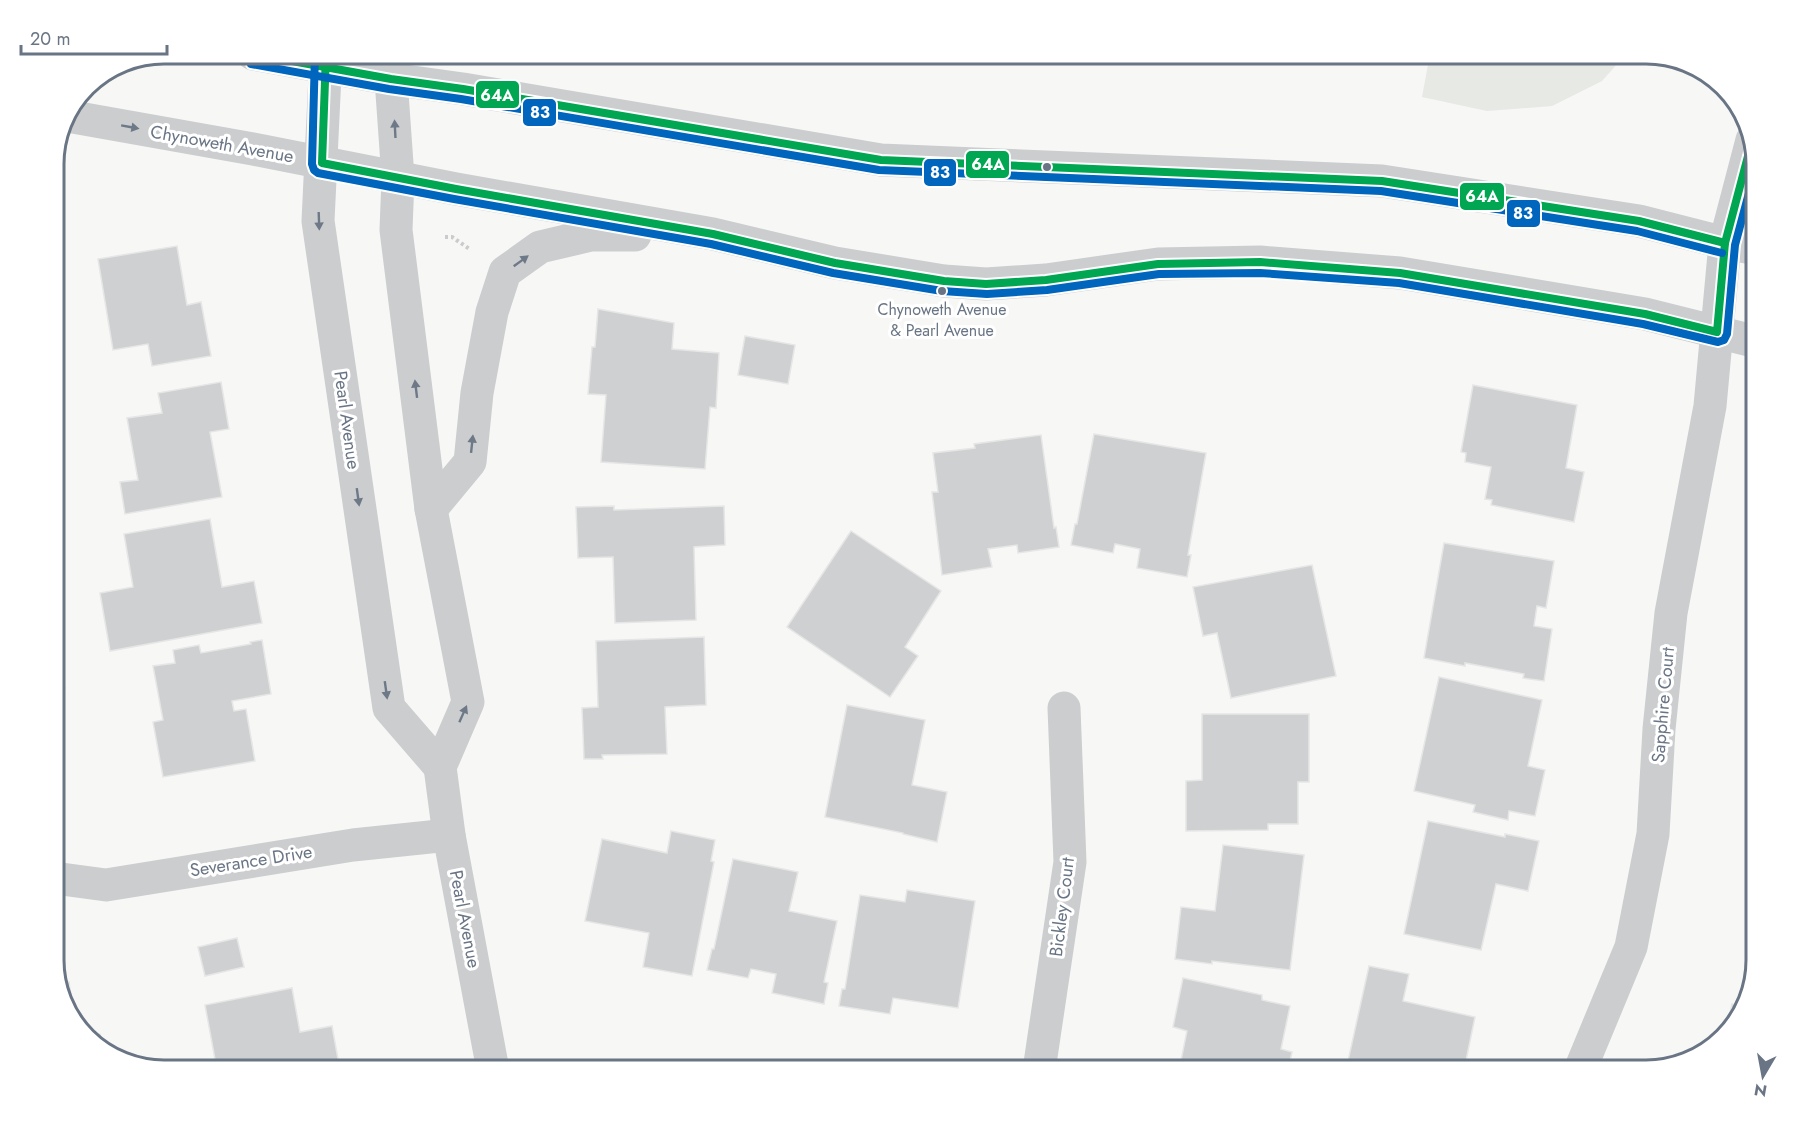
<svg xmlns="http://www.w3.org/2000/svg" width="1811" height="1124" font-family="Jost,sans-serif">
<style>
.green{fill:#e6e9e4}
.building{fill:#cfd0d1;stroke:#e6e6e6;stroke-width:1.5}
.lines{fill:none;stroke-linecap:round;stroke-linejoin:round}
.path{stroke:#cacbcc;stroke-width:4;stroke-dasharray:3 3;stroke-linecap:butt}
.minor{stroke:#cccdcf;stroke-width:33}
.bus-1-casing{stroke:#fff;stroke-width:12}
.bus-2-casing{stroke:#fff;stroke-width:12}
.bus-1{stroke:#00a651;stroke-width:8}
.bus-2{stroke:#0065bd;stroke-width:8}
.oneway{fill:#6e7988}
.bus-dot{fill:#697584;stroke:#fff;stroke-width:2}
.labels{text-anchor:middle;stroke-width:6;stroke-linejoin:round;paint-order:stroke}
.bus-label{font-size:16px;fill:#697584;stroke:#fff}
.street-label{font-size:18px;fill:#697584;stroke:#fff}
.rim{fill:none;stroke:#697584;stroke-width:3}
.line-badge{stroke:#fff;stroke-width:2}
.badge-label{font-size:16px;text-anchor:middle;font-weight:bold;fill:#fff}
</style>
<rect width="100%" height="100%" fill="#f7f7f6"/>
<polygon class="green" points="1430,54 1626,54 1602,81 1552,106 1487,111 1422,97"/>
<g class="building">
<polygon points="177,246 187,305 201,302 211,356 152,366 148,344 113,350 98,259"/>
<polygon points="598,309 674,323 672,349 719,353 716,408 710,407 705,469 601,462 606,395 588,394 592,347 595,347"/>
<polygon points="745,336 795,345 788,384 738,375"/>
<polygon points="221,382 229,429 210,432 222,497 125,514 120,482 138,480 127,418 162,413 158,393"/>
<polygon points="1473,385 1577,405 1566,468 1584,472 1574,522 1491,505 1492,500 1485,499 1491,467 1465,462 1466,453 1461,452"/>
<polygon points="1094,434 1206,453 1188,555 1191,555 1187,577 1137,568 1140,549 1115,544 1113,553 1071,545 1075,524 1077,524"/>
<polygon points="1041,435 1054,528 1056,527 1059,547 1018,553 1017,545 988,549 992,567 942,575 932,492 938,492 933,453 975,448 974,444"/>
<polygon points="614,506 614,510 724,506 725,545 694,547 696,620 615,623 613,557 578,558 576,507"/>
<polygon points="210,519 222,587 254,581 262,623 110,651 100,593 133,587 124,534"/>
<polygon points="851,531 941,591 905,647 918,656 890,697 787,627"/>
<polygon points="1444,543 1554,561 1546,608 1537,606 1534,626 1552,629 1544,681 1523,678 1524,674 1465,663 1465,666 1424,658"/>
<polygon points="1312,565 1336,676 1231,698 1217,633 1203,636 1193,587"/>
<polygon points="704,637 706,705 665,707 667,754 602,755 603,759 584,759 582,708 598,707 596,641"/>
<polygon points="262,640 271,694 232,701 234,711 246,709 255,761 163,777 153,722 163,720 153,666 175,663 173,650 199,645 201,653 251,644 250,642"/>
<polygon points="1439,677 1542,700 1528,766 1545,770 1535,816 1509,811 1508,820 1473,812 1475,805 1414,791"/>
<polygon points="54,685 65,688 54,718"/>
<polygon points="847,705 925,720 912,785 947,792 937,842 903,834 903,833 825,817"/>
<polygon points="1202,714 1309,714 1309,782 1298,782 1298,824 1268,824 1268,830 1186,831 1186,781 1202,780"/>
<polygon points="1428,821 1505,837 1505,834 1539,841 1528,891 1496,884 1481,950 1404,934"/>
<polygon points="671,831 715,840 711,861 714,862 692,976 643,967 649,933 585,921 602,839 667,853"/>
<polygon points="1223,845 1304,855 1290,970 1212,961 1212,964 1175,959 1181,907 1215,911"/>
<polygon points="733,859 798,872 789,911 837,921 824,982 828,983 824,1004 772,993 776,974 751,969 748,978 707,970 712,949 714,949"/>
<polygon points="907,890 975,901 958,1008 893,998 890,1014 839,1006 842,989 845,989 860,895 905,902"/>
<polygon points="237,938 244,967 205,976 198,947"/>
<polygon points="1369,966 1409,974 1403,1001 1475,1017 1464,1070 1346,1070"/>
<polygon points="1183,978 1262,995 1262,1000 1290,1006 1281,1049 1292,1052 1288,1070 1179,1070 1187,1031 1173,1027"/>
<polygon points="69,982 75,1022 69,1015 59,984"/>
<polygon points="292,988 300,1032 332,1026 340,1070 217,1070 205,1005"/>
<polygon points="1732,1004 1744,1007 1742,1015 1726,1031"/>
<polygon points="100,1034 103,1049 89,1036"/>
</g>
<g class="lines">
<polyline class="path" points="445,237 452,237 471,250"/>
<g class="minor">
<polyline points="253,54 391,79 463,89 881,160 1382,181 1639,221 1725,243 1757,249"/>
<polyline points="326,54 318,221 389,708 440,767"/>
<polyline points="393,54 391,79 398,178 396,230 431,509 468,702 440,767 449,835 493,1070"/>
<polyline points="73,117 253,149 456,189 713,234 835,263 944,281 986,284 1046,280 1158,264 1260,262 1400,273 1645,314 1757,342"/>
<polyline points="431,509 470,462 477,393 492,312 505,272 540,247 591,235 635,235"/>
<polyline points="54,878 106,885 353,845 449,835"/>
<polyline points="1039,1070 1070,862 1064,708"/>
<polyline points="1580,1070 1631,947 1653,834 1659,729 1671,613 1710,406 1725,243 1752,140"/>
</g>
<g class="bus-1-casing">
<g id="bus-1">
<polyline points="253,54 391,79 463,89 881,160 1382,181 1639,221 1725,243"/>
<polyline points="326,54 322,163 456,189 713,234 835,263 944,281 986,284 1046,280 1158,264 1260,262 1400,273 1645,314 1717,332 1725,243 1752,141"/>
</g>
</g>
<g class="bus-2-casing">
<g id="bus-2">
<polyline points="315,54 312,164 314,170 318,173 454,199 711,244 833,273 942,291 987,294 1047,290 1159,274 1260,273 1399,283 1643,324 1718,342 1724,340 1727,334 1735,245 1757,163"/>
<polyline points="251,64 389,89 461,99 879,170 1381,191 1637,231 1722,253"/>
</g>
</g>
<use href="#bus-1" class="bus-1"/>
<use href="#bus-2" class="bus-2"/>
</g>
<defs><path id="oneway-solid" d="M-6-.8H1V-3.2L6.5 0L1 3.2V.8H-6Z" transform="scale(1.5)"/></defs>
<g class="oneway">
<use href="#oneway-solid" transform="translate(130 127) rotate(10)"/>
<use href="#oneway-solid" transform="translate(395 129) rotate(-93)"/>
<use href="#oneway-solid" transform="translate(319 221) rotate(88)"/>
<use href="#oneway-solid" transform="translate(521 261) rotate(-36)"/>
<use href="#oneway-solid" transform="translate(416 389) rotate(-97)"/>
<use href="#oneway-solid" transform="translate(472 444) rotate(-84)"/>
<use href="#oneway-solid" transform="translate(358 497) rotate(82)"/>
<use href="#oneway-solid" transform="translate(386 690) rotate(82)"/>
<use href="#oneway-solid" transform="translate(463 714) rotate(-66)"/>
</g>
<g class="bus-dot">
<circle cx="1047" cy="167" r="5"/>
<circle cx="942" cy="291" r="5"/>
</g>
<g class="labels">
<g class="bus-label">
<text x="942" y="315">Chynoweth Avenue<tspan x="942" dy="21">&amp; Pearl Avenue</tspan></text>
</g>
<g class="street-label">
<text transform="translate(222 144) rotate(10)" y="6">Chynoweth Avenue</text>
<text transform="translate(347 420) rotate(82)" y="6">Pearl Avenue</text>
<text transform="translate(1663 705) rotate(-85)" y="6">Sapphire Court</text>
<text transform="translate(251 861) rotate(-9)" y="6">Severance Drive</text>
<text transform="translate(1062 907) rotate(-83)" y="6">Bickley Court</text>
<text transform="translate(465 919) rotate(79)" y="6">Pearl Avenue</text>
</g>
</g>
<path d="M0 0H1811V1124H0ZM164 64H1646A100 100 0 0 1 1746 164V960A100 100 0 0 1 1646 1060H164A100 100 0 0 1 64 960V164A100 100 0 0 1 164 64Z" fill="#fff" fill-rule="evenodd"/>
<path class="rim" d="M164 64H1646A100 100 0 0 1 1746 164V960A100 100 0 0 1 1646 1060H164A100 100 0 0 1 64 960V164A100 100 0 0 1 164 64Z"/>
<g class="line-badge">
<rect x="475" y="80" width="45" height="29" rx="6" fill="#00a651"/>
<rect x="522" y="98" width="35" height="29" rx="6" fill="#0065bd"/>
<rect x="965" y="150" width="45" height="29" rx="6" fill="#00a651"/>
<rect x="923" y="158" width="34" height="29" rx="6" fill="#0065bd"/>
<rect x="1459" y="182" width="46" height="29" rx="6" fill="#00a651"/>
<rect x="1506" y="199" width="35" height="29" rx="6" fill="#0065bd"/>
</g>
<g class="badge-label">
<text x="497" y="101">64A</text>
<text x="540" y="118">83</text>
<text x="988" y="170">64A</text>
<text x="940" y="178">83</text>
<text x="1482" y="202">64A</text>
<text x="1523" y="219">83</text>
</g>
<g transform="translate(1763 1076) rotate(190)" stroke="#ffffff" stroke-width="4.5" paint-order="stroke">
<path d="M0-4.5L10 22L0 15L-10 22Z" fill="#697584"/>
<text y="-9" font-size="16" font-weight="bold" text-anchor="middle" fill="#697584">N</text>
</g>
<path d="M21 45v9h146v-9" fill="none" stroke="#697584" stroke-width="3"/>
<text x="30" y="45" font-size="18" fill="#697584" stroke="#ffffff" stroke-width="4.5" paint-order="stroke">20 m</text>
</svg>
